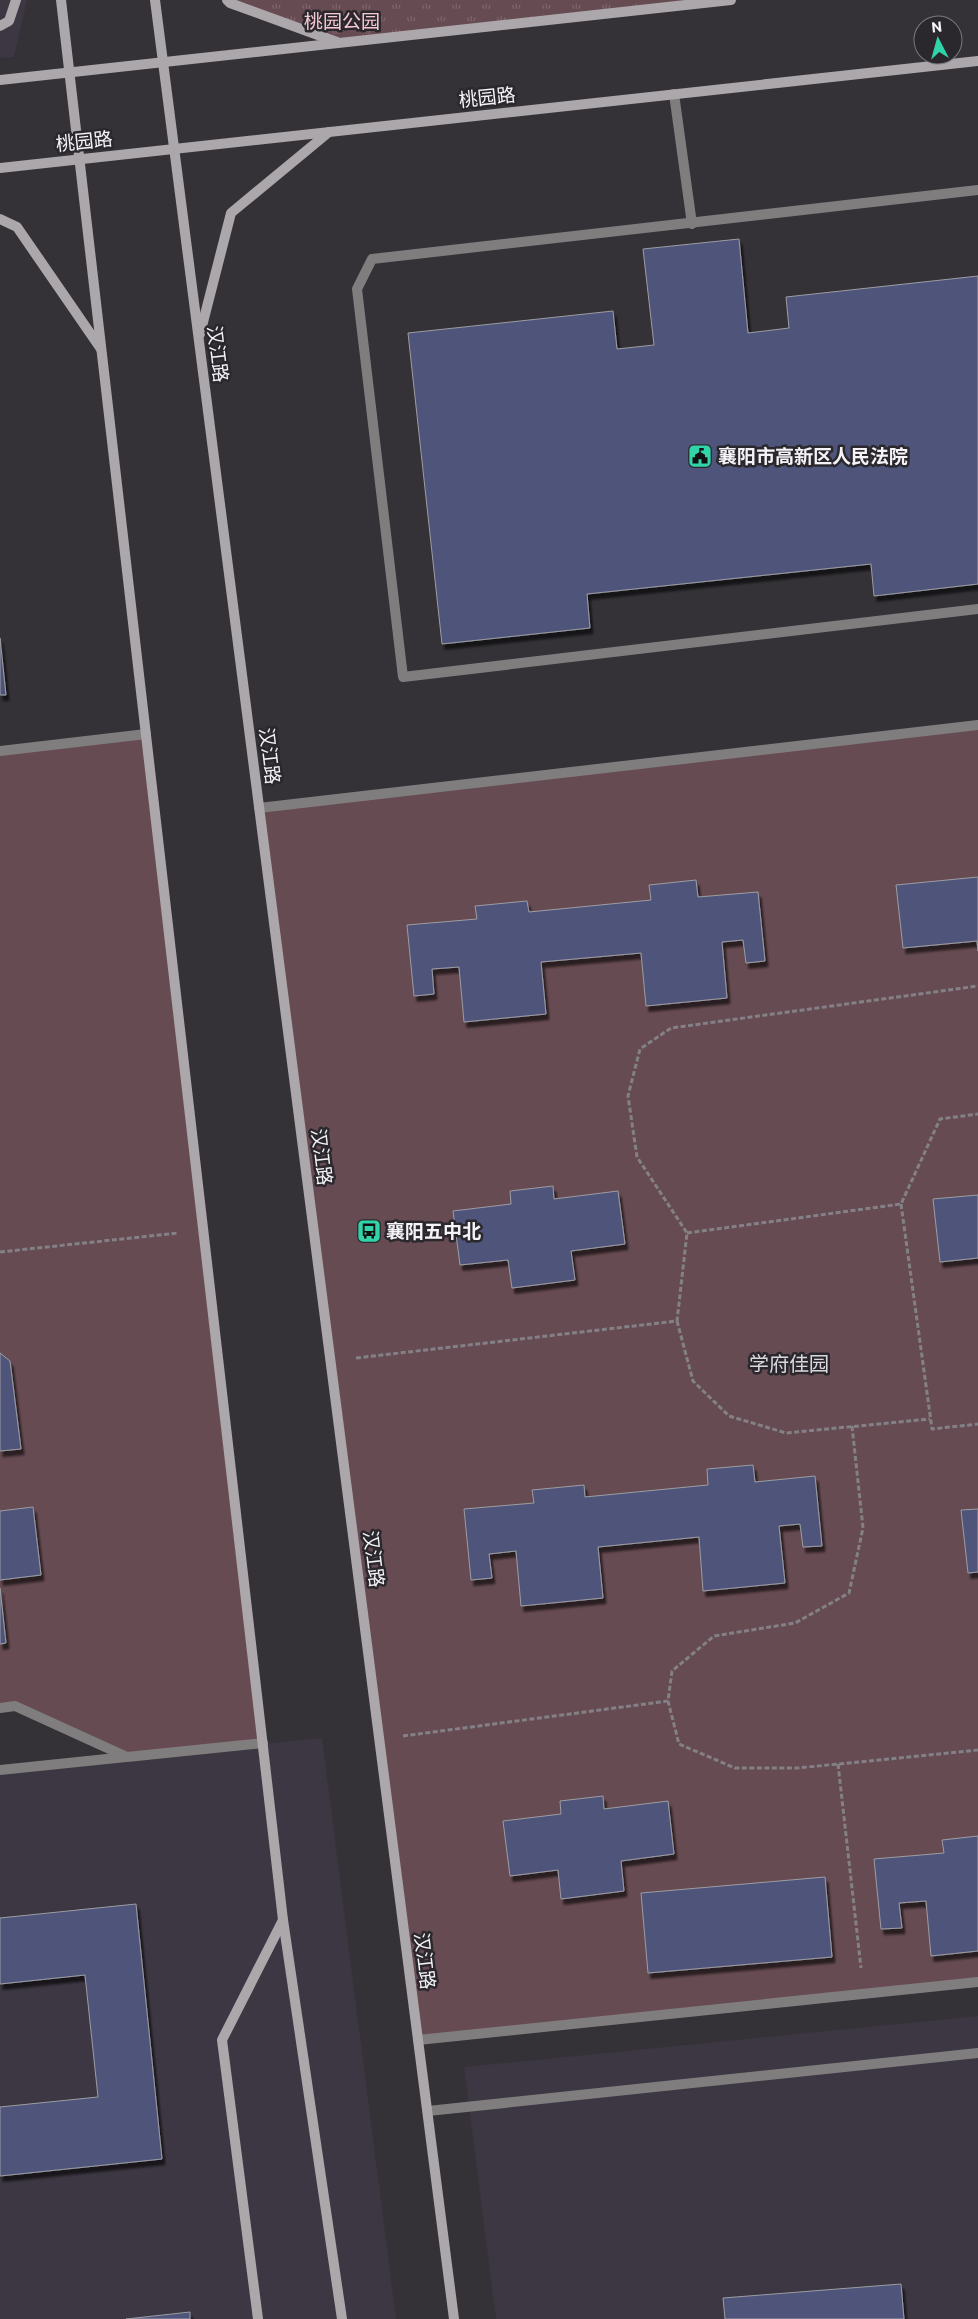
<svg xmlns="http://www.w3.org/2000/svg" width="978" height="2319" font-family="Commissioner,'Noto Sans SC',sans-serif">
<style>
.built{fill:#3c3742}
.green{fill:#674b52}
.park{fill:url(#park-tufts)}
.building{fill:#50547a;stroke:#9c9da4;filter:url(#shadow)}
.lines{fill:none;stroke-linecap:round;stroke-linejoin:round}
.path{stroke:#838185;stroke-width:3;stroke-dasharray:5 2.5;stroke-linecap:butt}
.lane{stroke:#807d7f;stroke-width:10}
.secondary{stroke:#aba7aa;stroke-width:10}
.labels{text-anchor:middle;stroke-width:5;stroke-linejoin:round;paint-order:stroke}
.park-label{font-size:19px;fill:#f7c8d3;stroke:#2a282d}
.street-label{font-size:19px;fill:#f5f3f7;stroke:#2a282d}
.poi-label{font-size:19px;font-weight:bold;fill:#f5f3f7;stroke:#2a282d;text-anchor:start}
.neighbourhood-label{font-size:20px;fill:#d9d6dd;stroke:#2a282d}
</style>
<defs>
<pattern id="park-tufts" width="24" height="20" patternUnits="userSpaceOnUse" patternTransform="scale(1.25)"><rect width="24" height="20" fill="#674b52"/><path d="M3 7l-1-3M5 7V3M7 7l1-3M15 17l-1-3M17 17v-4M19 17l1-3" fill="none" stroke="#7d656c"/></pattern>
<filter id="shadow"><feDropShadow dx="3" dy="5.5" stdDeviation="1" flood-color="#0009"/></filter>
</defs>
<rect width="100%" height="100%" fill="#343237"/>
<g class="built">
<polygon points="0,0 27,0 14,57 0,58"/>
<polygon points="322,1738 396,2319 0,2319 0,1770"/>
<polygon points="978,2016 978,2319 496,2319 464,2067"/>
</g>
<g class="green">
<polygon points="978,725 978,1982 418,2040 259,808"/>
<polygon points="146,734 263,1743 127,1757 15,1706 0,1708 0,751"/>
</g>
<polygon class="park" points="227,0 731,0 340,43"/>
<g class="building">
<polygon points="739,239 748,333 789,328 786,297 978,276 978,584 874,596 871,564 587,594 590,628 442,644 408,333 613,311 617,349 654,345 643,249"/>
<polygon points="0,638 6,695 0,695"/>
<polygon points="978,877 978,951 977,941 903,948 896,885"/>
<polygon points="696,880 698,897 758,892 765,961 746,963 743,940 722,942 727,998 646,1006 641,953 541,962 546,1014 464,1022 459,967 432,969 434,994 414,996 407,925 477,919 475,906 527,901 529,912 651,900 649,885"/>
<polygon points="553,1186 554,1199 618,1191 625,1244 571,1251 575,1280 512,1288 508,1260 460,1265 453,1211 511,1204 510,1191"/>
<polygon points="978,1195 978,1258 940,1262 933,1199"/>
<polygon points="0,1353 10,1361 21,1449 0,1451"/>
<polygon points="753,1465 755,1482 815,1476 822,1546 803,1547 800,1524 779,1526 785,1583 703,1591 699,1537 598,1547 603,1598 521,1606 516,1551 489,1554 492,1578 471,1580 464,1509 534,1503 532,1490 584,1485 585,1497 708,1485 707,1469"/>
<polygon points="33,1507 41,1575 0,1580 0,1511"/>
<polygon points="978,1509 978,1572 968,1573 961,1510"/>
<polygon points="0,1588 6,1643 0,1644"/>
<polygon points="603,1796 604,1809 668,1801 674,1854 621,1861 624,1891 561,1899 558,1870 510,1876 503,1821 561,1814 560,1801"/>
<polygon points="978,1836 978,1951 931,1956 926,1901 899,1903 902,1928 881,1929 874,1859 944,1853 942,1840"/>
<polygon points="825,1877 832,1957 648,1973 641,1893"/>
<polygon points="136,1904 162,2159 0,2176 0,2107 98,2097 85,1975 0,1984 0,1918"/>
<polygon points="901,2284 904,2319 725,2319 723,2298"/>
<polygon points="190,2312 190,2319 126,2319"/>
</g>
<g class="lines">
<g class="path">
<polyline points="901,1204 932,1429 978,1424"/>
<polyline points="687,1233 901,1204 940,1119 978,1114"/>
<polyline points="0,1252 178,1233"/>
<polyline points="677,1321 693,1381 729,1416 786,1433 930,1419"/>
<polyline points="356,1358 677,1321 687,1233 637,1157 628,1096 640,1049 671,1028 978,986"/>
<polyline points="852,1426 863,1528 849,1593 795,1623 714,1636 672,1671 668,1701 679,1744 735,1768 798,1768 978,1750"/>
<polyline points="403,1736 668,1701"/>
<polyline points="838,1764 861,1968"/>
</g>
<g class="lane">
<polyline points="674,94 692,224"/>
<polyline points="978,190 372,259 357,289 403,677 978,609"/>
<polyline points="0,751 146,734"/>
<polyline points="259,808 978,725"/>
<polyline points="0,1708 15,1706 127,1757 263,1743"/>
<polyline points="0,1770 126,1757"/>
<polyline points="418,2040 978,1982"/>
<polyline points="428,2111 978,2053"/>
</g>
<g class="secondary">
<polyline points="61,0 283,1920 342,2319"/>
<polyline points="155,0 454,2319"/>
<polyline points="227,0 230,3 337,42"/>
<polyline points="0,26 9,21 16,0"/>
<polyline points="0,80 731,0"/>
<polyline points="0,168 978,61"/>
<polyline points="0,219 17,227 101,349"/>
<polyline points="200,334 231,213 329,132"/>
<polyline points="258,2319 222,2040 283,1920"/>
</g>
</g>
<defs>
<g id="civic-square" transform="scale(1.25)"><rect x="-9" y="-9" width="18" height="18" rx="4" fill="#31d4a9" stroke="#2a282d"/><path d="M-.6-6.5H3V-4.5H.6V-3L4-1V1h2V6H-6V1h2V-1L-.6-3ZM-1.2 2.5V6h2.4V2.5Z" fill="#111"/></g>
<g id="bus-square" transform="scale(1.25)"><rect x="-9" y="-9" width="18" height="18" rx="4" fill="#31d4a9" stroke="#2a282d"/><path d="M-5-6H5V4H4V6H2V4H-2V6H-4V4H-5ZM-3.5-4V0h7V-4ZM-3.5 1.2v1.5H-2V1.2ZM2 1.2v1.5H3.5V1.2Z" fill="#111"/></g>
</defs>
<g fill-rule="evenodd">
<use href="#civic-square" x="700" y="456"/>
<use href="#bus-square" x="369" y="1231"/>
</g>
<g class="labels">
<g class="park-label">
<text x="342" y="28">桃园公园</text>
</g>
<g class="street-label">
<text transform="translate(487 97) rotate(-6)" y="7">桃园路</text>
<text transform="translate(84 141) rotate(-6)" y="7">桃园路</text>
<text transform="translate(218 354) rotate(83)" y="7">汉江路</text>
<text transform="translate(270 756) rotate(83)" y="7">汉江路</text>
<text transform="translate(322 1157) rotate(83)" y="7">汉江路</text>
<text transform="translate(374 1559) rotate(83)" y="7">汉江路</text>
<text transform="translate(425 1961) rotate(83)" y="7">汉江路</text>
</g>
<g class="poi-label">
<text x="718" y="463">襄阳市高新区人民法院</text>
<text x="386" y="1238">襄阳五中北</text>
</g>
<g class="neighbourhood-label">
<text x="789" y="1371">学府佳园</text>
</g>
</g>
<g transform="translate(938 40) rotate(354)"><circle r="24" fill="#2a282d" stroke="#7b797e"/>
<path d="M0-4L9 19L0 12L-9 19Z" fill="#31d4a9"/>
<text y="-8" font-size="14" font-weight="bold" text-anchor="middle" fill="#f5f3f7">N</text>
</g>
</svg>
